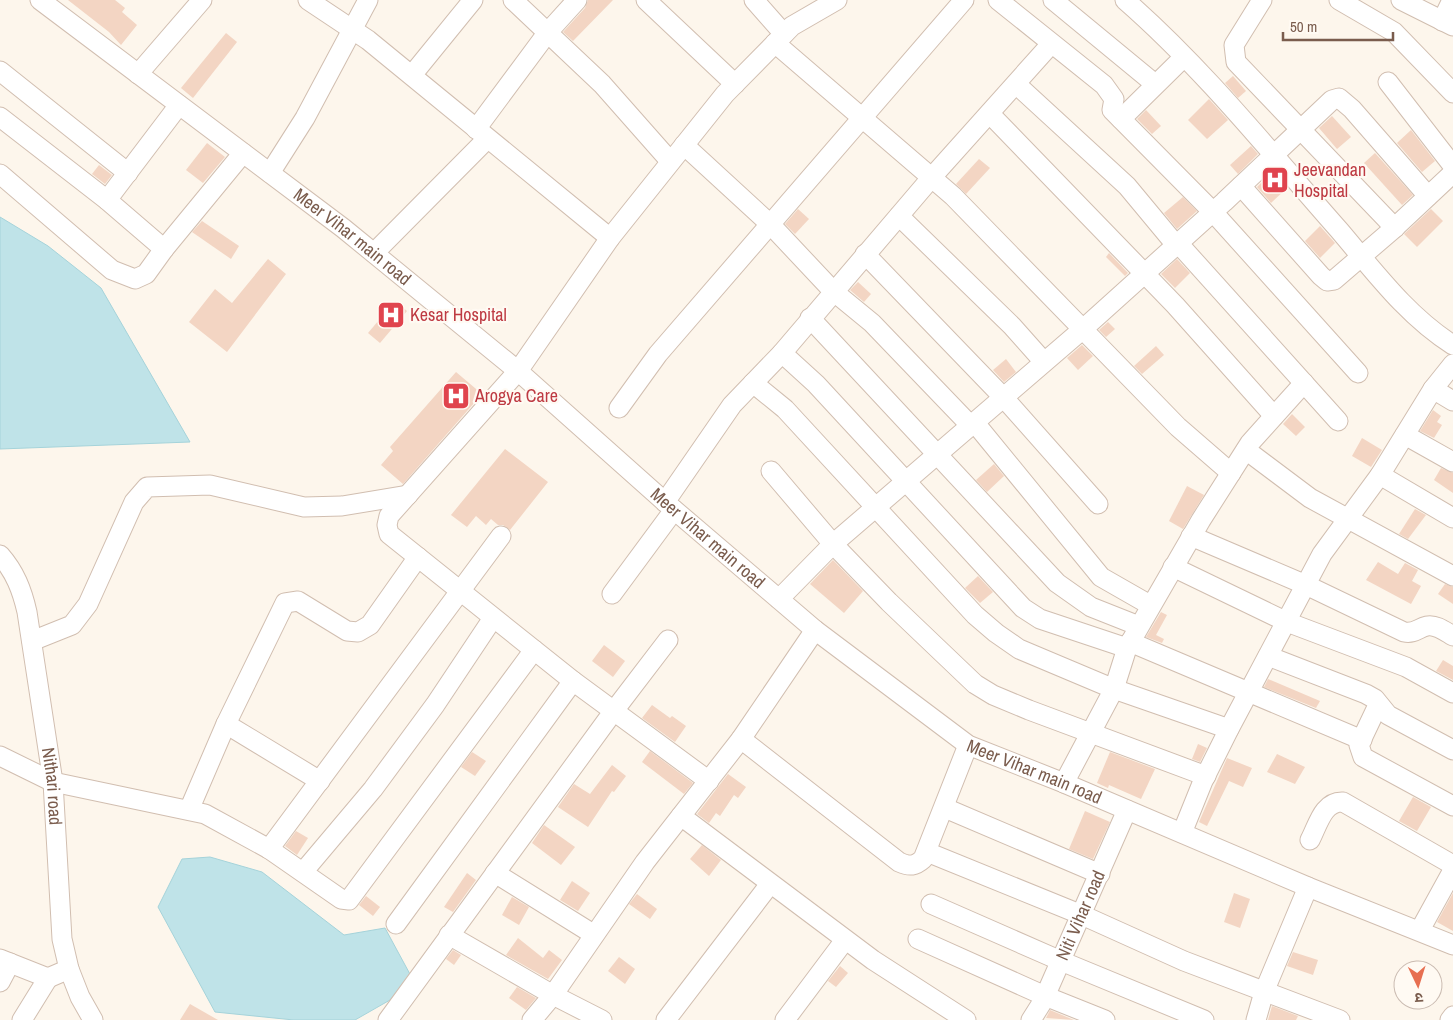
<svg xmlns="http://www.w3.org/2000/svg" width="1453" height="1020" font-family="'Archivo Narrow','Noto Sans Devanagari',sans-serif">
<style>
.water{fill:#bfe3e8;stroke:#a5d3da}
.building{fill:#f3d5c3}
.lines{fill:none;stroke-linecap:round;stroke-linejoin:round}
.minor-casing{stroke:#d1beb0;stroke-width:21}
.minor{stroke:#fff;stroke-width:19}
.labels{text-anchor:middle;stroke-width:4.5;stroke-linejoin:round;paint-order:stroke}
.health-label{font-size:18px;fill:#be3a42;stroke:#fffaf3;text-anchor:start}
.street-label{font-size:18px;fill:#7a5c4d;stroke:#fffaf3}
</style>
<rect width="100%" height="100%" fill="#fdf6ec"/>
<g class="water">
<polygon points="0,217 48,246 101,288 190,442 0,449"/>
<polygon points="210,857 262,872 344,935 385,928 411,976 390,1000 355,1020 294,1020 215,1012 158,907 182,859"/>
</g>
<g class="building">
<polygon points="68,0 115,0 125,8 122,12 137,25 121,45 109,32"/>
<polygon points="588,0 613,0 573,41 563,32 585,8"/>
<polygon points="226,33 237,42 193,98 181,88"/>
<polygon points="1233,76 1246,91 1238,98 1225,83"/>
<polygon points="1209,99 1228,120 1207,139 1188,120"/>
<polygon points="1146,110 1161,126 1152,134 1137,119"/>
<polygon points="1332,116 1351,137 1337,149 1319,128"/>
<polygon points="1411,130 1435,161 1422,172 1397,143"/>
<polygon points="207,143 225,157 203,183 186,170"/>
<polygon points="1251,146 1258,154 1238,174 1230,165"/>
<polygon points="1375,153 1413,195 1402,205 1364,163"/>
<polygon points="979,159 990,168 966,194 956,184"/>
<polygon points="99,165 112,175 105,184 92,174"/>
<polygon points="1273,171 1287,188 1271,203 1257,187"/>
<polygon points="1183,197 1197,211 1177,229 1164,213"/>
<polygon points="798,209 809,219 795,234 785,224"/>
<polygon points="1431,209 1443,221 1417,247 1404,234"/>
<polygon points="202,221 239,246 231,259 192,232"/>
<polygon points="1320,226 1335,243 1320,258 1305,241"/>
<polygon points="1109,253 1128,273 1125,276 1106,257"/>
<polygon points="268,259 286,274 227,352 189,322 215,289 232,303"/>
<polygon points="1177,259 1190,273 1175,288 1161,274"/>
<polygon points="858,282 871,294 864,302 850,290"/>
<polygon points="395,301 407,311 380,343 368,333"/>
<polygon points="1108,322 1115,329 1106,337 1099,330"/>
<polygon points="1082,345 1093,356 1078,370 1067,358"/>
<polygon points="1156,346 1164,355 1142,374 1134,366"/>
<polygon points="1006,359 1016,372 1004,382 993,370"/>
<polygon points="456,372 482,394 403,484 381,465 393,451 390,447"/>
<polygon points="1433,410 1441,416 1437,422 1442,425 1434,438 1420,431"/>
<polygon points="1292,414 1305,427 1296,436 1283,424"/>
<polygon points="1362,438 1382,450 1371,467 1352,456"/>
<polygon points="505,449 548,482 510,530 503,525 498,525 491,519 486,525 476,516 467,527 451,515"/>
<polygon points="994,464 1004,476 987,492 976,480"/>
<polygon points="1441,468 1453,473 1453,493 1434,480"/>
<polygon points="1187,486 1204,495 1183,529 1169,521"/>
<polygon points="1415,509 1426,515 1408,539 1399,534"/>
<polygon points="833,560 863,591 844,613 810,584"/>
<polygon points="1378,562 1398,574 1405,563 1418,570 1412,581 1421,586 1411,604 1366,580"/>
<polygon points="978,576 993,592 980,603 965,588"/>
<polygon points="1445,584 1453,587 1453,604 1438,594"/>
<polygon points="1161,612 1167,615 1156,635 1164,639 1162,643 1146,637"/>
<polygon points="604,645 625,661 613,677 592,661"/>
<polygon points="1443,660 1453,666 1453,680 1436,671"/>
<polygon points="1268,679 1320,701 1316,708 1264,687"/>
<polygon points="652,705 670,718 672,716 686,726 675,742 642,718"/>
<polygon points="1198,744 1207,748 1200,762 1192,759"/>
<polygon points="650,751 693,783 684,794 642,762"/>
<polygon points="472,752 486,761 475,776 461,767"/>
<polygon points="1110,752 1155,769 1141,799 1109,785 1108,788 1097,783"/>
<polygon points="1277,754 1305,767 1295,784 1267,772"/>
<polygon points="1227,758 1252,768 1243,787 1229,781 1207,826 1199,822"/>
<polygon points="612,765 626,776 614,792 612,791 588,827 558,807 574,784 590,794"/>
<polygon points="728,774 746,787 738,798 734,795 720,816 716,813 709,823 697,814"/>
<polygon points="1413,797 1431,807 1417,831 1399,821"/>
<polygon points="1085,811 1110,822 1093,859 1069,849"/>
<polygon points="544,825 575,847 561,865 532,843"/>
<polygon points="296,831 308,838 297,855 285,846"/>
<polygon points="702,845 721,860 709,876 690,859"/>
<polygon points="467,873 476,880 453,912 444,907"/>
<polygon points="572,881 590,893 578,911 560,900"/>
<polygon points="1234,893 1250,899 1240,928 1224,922"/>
<polygon points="1453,893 1453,931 1437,922"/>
<polygon points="637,894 657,909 650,919 629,904"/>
<polygon points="366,896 380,907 373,916 359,905"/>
<polygon points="512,897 529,907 519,925 502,915"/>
<polygon points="518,938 543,958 549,950 562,960 548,979 506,955"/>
<polygon points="453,950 461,955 454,965 446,959"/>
<polygon points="1293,952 1318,960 1313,975 1287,966"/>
<polygon points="619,957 635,969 625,984 608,971"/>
<polygon points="840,966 848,973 836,987 828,981"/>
<polygon points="517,987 536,998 526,1010 509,998"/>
<polygon points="190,1004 218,1020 180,1020"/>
<polygon points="1272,1006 1298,1016 1296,1020 1268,1020"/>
<polygon points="1050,1010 1074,1020 1046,1018"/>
</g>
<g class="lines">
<g class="minor-casing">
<g id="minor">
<path id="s1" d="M40,0L343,228L518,371L665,502L815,630L968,745L1064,783L1308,887L1453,945"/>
<polyline points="308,0 368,40 610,238"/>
<polyline points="513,0 602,84 670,161"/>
<polyline points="646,0 735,84"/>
<polyline points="754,0 784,34"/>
<polyline points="998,0 1104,85 1114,99 1112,110 1213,212 1358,373"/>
<polyline points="1053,0 1155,84"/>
<path d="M1125,0C1204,69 1270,152 1339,230C1374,271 1407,316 1453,345"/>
<polyline points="1262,0 1234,45 1236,62 1395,228"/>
<polyline points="1339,0 1394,32 1453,93"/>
<polyline points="1401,0 1453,26"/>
<polyline points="1442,21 1452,0"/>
<polyline points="775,43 953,196 1178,427 1231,473"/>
<polyline points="0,71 128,173"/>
<polyline points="138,74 202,0"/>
<polyline points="412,75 473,0"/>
<polyline points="1388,82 1453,166"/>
<polyline points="1016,84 1127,186 1176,245"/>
<polyline points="990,114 1175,305 1274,416"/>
<polyline points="0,117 107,200 164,249 243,153"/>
<polyline points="1121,119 1184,57"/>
<polyline points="476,129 548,32 577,0"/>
<polyline points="684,145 770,224 833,291 872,323 971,426"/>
<polyline points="270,173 305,118 368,0"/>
<polyline points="0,174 112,270 135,279 146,274 164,249"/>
<polyline points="1241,186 1321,276 1327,281 1334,280 1391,231 1453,173"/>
<polyline points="107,200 179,105"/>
<polyline points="899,216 1012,326 1044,362"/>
<polyline points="1178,243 1338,421"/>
<polyline points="374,253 487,139"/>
<polyline points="865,254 1004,398 1098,504"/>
<polyline points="810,318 1057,583 1091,607 1139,626"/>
<polyline points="782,353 816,384 1023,608 1040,619 1127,648"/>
<polyline points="753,383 785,409 975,615 996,633 1019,649 1114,689 1229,729"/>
<polyline points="1433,389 1453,401"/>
<polyline points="619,408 658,354 964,0"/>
<polyline points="975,423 1101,577 1150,605"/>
<polyline points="1405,435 1453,462"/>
<polyline points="1246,450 1310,498 1453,576"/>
<polyline points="771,471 833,544 889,602 975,684 993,695 1029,710 1206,776"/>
<polyline points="1380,475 1453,518"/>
<polyline points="665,502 732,405 782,353 932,177 1051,44"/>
<path d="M1191,536L1306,585L1404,632C1415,634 1418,628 1427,626C1436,624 1446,632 1453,636"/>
<path id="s2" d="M0,555C15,572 22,590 27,612L53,782L62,939L69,969L80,997L93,1020"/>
<polyline points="1173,567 1287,622 1406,667 1453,693"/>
<polyline points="612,594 674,510"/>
<polyline points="779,599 833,544 1083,329 1224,202 1332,100 1339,98 1352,109 1428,196"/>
<polyline points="32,641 72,625 88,604 134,502 147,487 210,485 304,507 342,506 408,495"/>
<polyline points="1130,642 1362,740"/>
<polyline points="1268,656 1366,694 1375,699 1388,715 1453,750"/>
<polyline points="1378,705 1359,745 1363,757 1453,806"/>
<polyline points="226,724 320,781"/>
<path d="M741,739L899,862C910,867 915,866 923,859L968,745"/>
<polyline points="0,756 53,782 205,814 269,849 341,899 349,900 534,650"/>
<polyline points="709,781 573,681 389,534 387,525 389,516 518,371 610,238 725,94 792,26 837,0"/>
<polyline points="1064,783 1114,689 1127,648 1201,520 1250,443 1304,383"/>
<polyline points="945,808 1100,874"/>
<polyline points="189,810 226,724 285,603 298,601 347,631 358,632 370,625 418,557"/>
<polyline points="681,816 873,960 966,1020"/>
<polyline points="1182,833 1203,781 1229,729 1322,554 1380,475 1433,389 1453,364"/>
<path d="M1310,840C1318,825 1323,801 1343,802L1453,865"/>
<polyline points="269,849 501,536"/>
<polyline points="927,852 1082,915 1184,961 1340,1020"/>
<polyline points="303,872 373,789 435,705 493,618"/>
<polyline points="495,873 593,934"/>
<polyline points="931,904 1061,961 1204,1020"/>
<polyline points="396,924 573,681"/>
<polyline points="1420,930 1453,870"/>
<polyline points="449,935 553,995 602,1020"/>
<polyline points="918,939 1045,996 1105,1020"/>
<polyline points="0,959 48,978 69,969"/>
<polyline points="0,982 10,963"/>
<polyline points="22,1020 48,978"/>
<polyline points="388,1020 613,712 668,640"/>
<polyline points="532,1020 553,995 645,862 741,739 815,630"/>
<polyline points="666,1020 770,884"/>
<polyline points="785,1020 845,940"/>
<path id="s3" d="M1031,1020L1043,1001L1127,810"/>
<polyline points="1256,1020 1264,992 1308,887"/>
<polyline points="1450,1020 1453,1016"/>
</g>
</g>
<use href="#minor" class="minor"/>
</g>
<defs>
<g id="hospital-square" transform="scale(1.4375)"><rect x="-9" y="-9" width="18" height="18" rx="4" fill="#e0444e" stroke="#fffaf3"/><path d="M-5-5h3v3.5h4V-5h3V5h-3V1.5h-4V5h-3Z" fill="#fff"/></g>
</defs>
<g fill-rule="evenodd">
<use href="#hospital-square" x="1275" y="180"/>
<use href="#hospital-square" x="391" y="315"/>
<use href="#hospital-square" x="456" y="396"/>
</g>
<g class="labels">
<g class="health-label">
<text x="1294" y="176">Jeevandan<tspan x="1294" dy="21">Hospital</tspan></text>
<text x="410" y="321">Kesar Hospital</text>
<text x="475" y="402">Arogya Care</text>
</g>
<g class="street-label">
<text dy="6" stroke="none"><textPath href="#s1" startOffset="392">Meer Vihar main road</textPath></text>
<text dy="6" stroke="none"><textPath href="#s1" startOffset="858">Meer Vihar main road</textPath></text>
<text dy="6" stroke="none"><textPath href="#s1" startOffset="1262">Meer Vihar main road</textPath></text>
<text dy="6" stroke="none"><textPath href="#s2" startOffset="240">Nithari road</textPath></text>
<text dy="6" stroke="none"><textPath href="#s3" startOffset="116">Niti Vihar road</textPath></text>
</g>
</g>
<g transform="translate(1418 985) rotate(176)"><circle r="24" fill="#fffaf3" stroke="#cabbb1"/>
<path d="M0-4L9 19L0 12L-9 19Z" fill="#e76f51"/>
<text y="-8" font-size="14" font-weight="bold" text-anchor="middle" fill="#7a5c4d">उ</text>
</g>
<path d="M1283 32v8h110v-8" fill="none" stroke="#7a5c4d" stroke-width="2.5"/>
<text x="1290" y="32" font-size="15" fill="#7a5c4d" stroke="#fffaf3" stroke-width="4" paint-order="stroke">50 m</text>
</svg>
